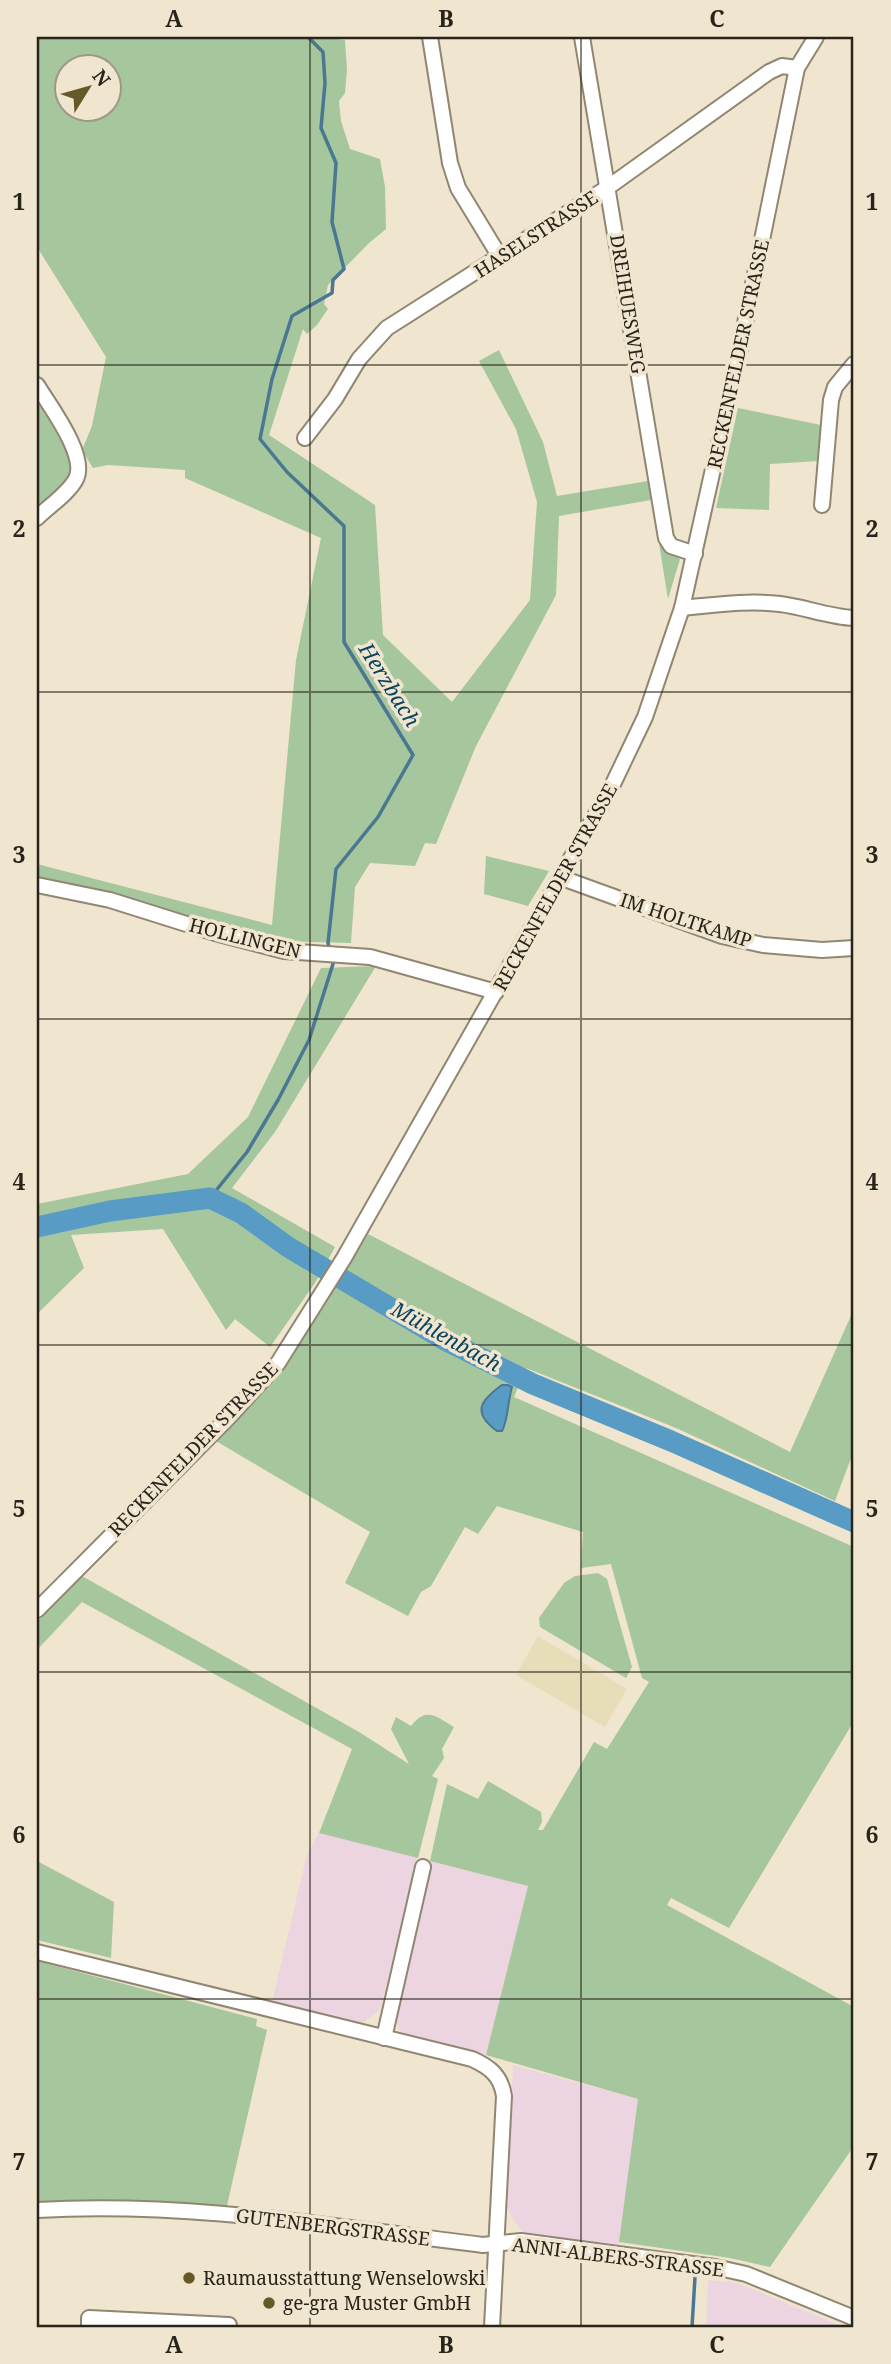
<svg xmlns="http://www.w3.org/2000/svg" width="891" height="2364" font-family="'Noto Serif',serif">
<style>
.industrial{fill:#ecd5e1}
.green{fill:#a6c69e;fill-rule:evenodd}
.sand{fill:#e7ddb8}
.water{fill:#589bc4;stroke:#4a7791;stroke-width:2}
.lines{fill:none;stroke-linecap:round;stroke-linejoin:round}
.stream{stroke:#4a7791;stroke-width:3.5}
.river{stroke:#589bc4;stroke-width:21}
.minor-casing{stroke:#908772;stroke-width:18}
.minor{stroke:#fff;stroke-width:14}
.grid{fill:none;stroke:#28241b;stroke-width:2;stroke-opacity:0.55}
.poi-dot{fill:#655a27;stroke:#f0e5ce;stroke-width:2.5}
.labels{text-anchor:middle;stroke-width:7;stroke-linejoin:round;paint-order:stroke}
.street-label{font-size:19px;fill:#28241b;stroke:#f0e5ce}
.poi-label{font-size:19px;fill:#28241b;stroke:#f0e5ce;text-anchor:start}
.water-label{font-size:21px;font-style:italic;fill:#0b435f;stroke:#f0e5ce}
.neatline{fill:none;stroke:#28241b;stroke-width:2.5}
.grid-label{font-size:23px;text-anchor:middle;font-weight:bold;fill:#28241b}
</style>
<rect width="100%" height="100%" fill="#f0e5ce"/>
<g class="industrial">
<polygon points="319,1833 418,1858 380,2010 364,2022 353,2023 272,2002 307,1854"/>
<polygon points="430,1861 528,1886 486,2055 402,2034 393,2019"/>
<polygon points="513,2065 638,2099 619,2249 545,2240 524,2233 514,2221 507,2208"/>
<polygon points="708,2280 737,2283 844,2327 706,2327"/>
</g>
<g class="green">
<path d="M37,37H319L345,40L347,70L345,93L339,101L341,121L350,149L380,159L385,187L386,229L369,243L328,285L324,304L328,309L317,325L307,334L303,329L269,435L375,505L383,635L452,702L530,600L537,502L516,429L479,361L499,350L543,442L557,496L648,481L651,500L559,516L556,595L476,746L436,844L425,843L415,866L370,863L355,887L351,943L272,941L114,898L37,883V864L272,925L296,660L321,538L185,478V470L108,465L93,468L82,450L92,426L106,357L37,247ZM66,66H108V108H66Z"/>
<path d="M37,399C47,415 79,455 72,474C66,489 48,501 37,511Z"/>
<polygon points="738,408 821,425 818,461 770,464 769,510 716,508"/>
<polygon points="659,543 669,553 680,559 668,599"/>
<polygon points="486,856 549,871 528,906 484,894"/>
<polygon points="376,966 275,1132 232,1188 335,1247 315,1283 270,1347 235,1319 226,1330 163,1229 71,1235 84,1268 37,1314 37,1204 188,1174 248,1117 321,968"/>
<polygon points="368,1234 790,1452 854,1309 854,1450 835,1501 676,1428 526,1368 514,1397 854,1547 854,1721 729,1928 671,1898 667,1905 854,2007 854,2146 770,2267 730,2258 619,2242 638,2099 486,2055 528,1886 430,1861 447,1784 478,1799 488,1781 541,1812 542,1822 538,1830 543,1830 594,1742 607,1749 649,1682 642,1678 611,1564 581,1568 583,1532 497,1506 478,1534 465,1527 431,1586 421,1592 408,1616 345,1583 370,1532 216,1441 276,1377 301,1343"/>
<polygon points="598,1573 607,1579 632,1667 626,1678 540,1627 539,1618 564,1583 575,1576"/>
<path d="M82,1576L359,1732L409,1764L391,1729L396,1717L411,1726C427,1706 436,1717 454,1727L442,1749L444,1758L432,1776L438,1779L418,1858L319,1833L352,1749L82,1602L37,1650V1622Z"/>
<polygon points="37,1861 114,1902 111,1958 37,1940"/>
<polygon points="37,1961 257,2019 256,2026 267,2030 226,2210 37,2204"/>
</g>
<polygon class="sand" points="538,1636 627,1689 605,1727 516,1675"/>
<path class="water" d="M502,1385H508L512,1387C508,1400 508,1421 502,1431H497C471,1412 481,1400 502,1385Z"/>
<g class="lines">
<g class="stream">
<polyline points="308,37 323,52 325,83 321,128 336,163 332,222 344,269 333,280 332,293 292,316 272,379 260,439 287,472 344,526 344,642 413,755 378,817 336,869 328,943 330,950"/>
<polyline points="210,1198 247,1152 278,1100 309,1040 333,964 331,958"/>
<polyline points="692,2327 695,2277"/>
</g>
<polyline class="river" points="37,1227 110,1211 210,1198 241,1213 288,1247 443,1339 533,1384 671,1441 854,1522"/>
<g class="minor-casing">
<g id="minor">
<polyline points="430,37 450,163 458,188 500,257"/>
<polyline points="582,37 666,538 671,546 695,554"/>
<path d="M37,385C49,405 88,456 76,479C68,494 49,506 37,518"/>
<polyline points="305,438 335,399 359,359 387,328 607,188 769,72 782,66 797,68"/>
<polyline points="822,505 831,400 835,387 854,364"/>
<path d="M682,608C714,605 747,600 780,604C805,607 829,617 854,618"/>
<polyline points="562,878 722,936 763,945 822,950 854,948"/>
<polyline points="37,885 110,900 215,933 284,951 370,957 496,992"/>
<polyline points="37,1610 229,1417 278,1363 344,1258 612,786 645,717 682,608 740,348 797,68 816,37"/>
<path d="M37,1952L472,2059C490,2067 501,2076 504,2096L492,2327"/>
<polyline points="384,2038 423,1867"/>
<path d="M37,2210C186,2201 336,2227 483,2245L521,2241L715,2267L746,2274L854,2318"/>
<polyline points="89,2327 89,2318 229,2325 229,2327"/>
</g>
</g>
<use href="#minor" class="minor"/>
</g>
<path class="grid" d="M310,37V2327M581,37V2327M37,365H854M37,692H854M37,1019H854M37,1345H854M37,1672H854M37,1999H854"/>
<g class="poi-dot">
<circle cx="189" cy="2278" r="7"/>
<circle cx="269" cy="2303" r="7"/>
</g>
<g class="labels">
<g class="street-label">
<text transform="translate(536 234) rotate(-33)" y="7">HASELSTRASSE</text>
<text transform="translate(628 304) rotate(81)" y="7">DREIHUESWEG</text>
<text transform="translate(738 354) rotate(-78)" y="7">RECKENFELDER STRASSE</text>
<text transform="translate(555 887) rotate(-61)" y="7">RECKENFELDER STRASSE</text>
<text transform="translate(686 920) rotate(18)" y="7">IM HOLTKAMP</text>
<text transform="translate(245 938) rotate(14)" y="7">HOLLINGEN</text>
<text transform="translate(193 1449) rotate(-46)" y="7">RECKENFELDER STRASSE</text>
<text transform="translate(333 2227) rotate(7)" y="7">GUTENBERGSTRASSE</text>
<text transform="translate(618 2257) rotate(7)" y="7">ANNI-ALBERS-STRASSE</text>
</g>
<g class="poi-label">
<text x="203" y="2285">Raumausstattung Wenselowski</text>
<text x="283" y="2310">ge-gra Muster GmbH</text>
</g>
<g class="water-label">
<text transform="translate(389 685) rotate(58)" y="7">Herzbach</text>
<text transform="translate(446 1337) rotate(29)" y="7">Mühlenbach</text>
</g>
</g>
<rect width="891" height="2364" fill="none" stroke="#f0e5ce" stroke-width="77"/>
<g transform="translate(88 88) rotate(53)"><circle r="33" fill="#f0e5ce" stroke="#a09886" stroke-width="2"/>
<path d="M0-5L12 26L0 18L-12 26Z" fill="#655a27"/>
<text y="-10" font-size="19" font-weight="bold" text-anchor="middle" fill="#28241b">N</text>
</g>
<rect x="38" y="38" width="814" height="2288" class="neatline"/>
<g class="grid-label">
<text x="174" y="27">A</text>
<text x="446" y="27">B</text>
<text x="717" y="27">C</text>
<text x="19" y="210">1</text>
<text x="872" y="210">1</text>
<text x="19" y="537">2</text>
<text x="872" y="537">2</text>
<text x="19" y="863">3</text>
<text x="872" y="863">3</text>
<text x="19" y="1190">4</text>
<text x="872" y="1190">4</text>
<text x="19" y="1517">5</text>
<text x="872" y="1517">5</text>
<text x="19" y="1843">6</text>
<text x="872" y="1843">6</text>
<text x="19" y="2170">7</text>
<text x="872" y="2170">7</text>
<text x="174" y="2353">A</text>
<text x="446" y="2353">B</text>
<text x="717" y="2353">C</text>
</g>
</svg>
